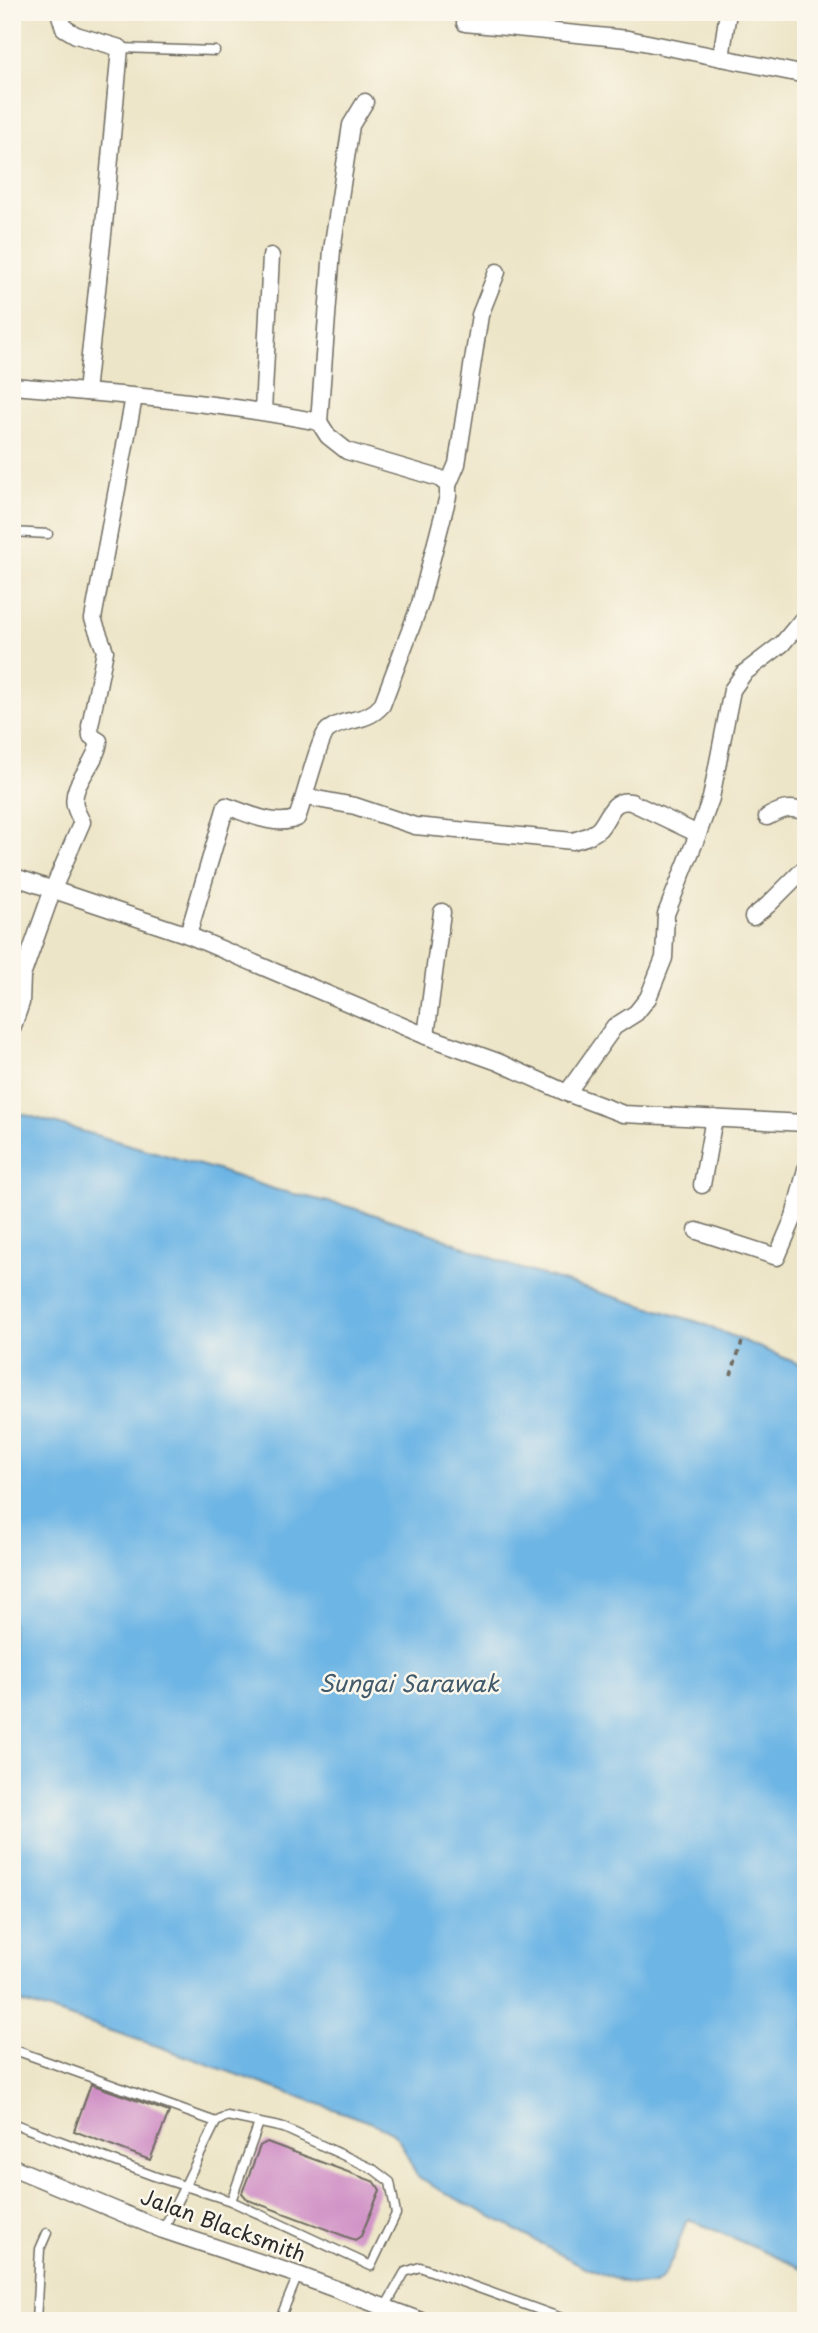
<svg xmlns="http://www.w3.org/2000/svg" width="818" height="2333" font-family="'Playpen Sans',sans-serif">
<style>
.water{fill:#6db5e5;stroke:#4c7088;stroke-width:2}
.building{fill:#cf8ec5}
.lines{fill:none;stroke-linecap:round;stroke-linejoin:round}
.service-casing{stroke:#6f6c62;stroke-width:11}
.minor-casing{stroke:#6f6c62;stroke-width:19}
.path{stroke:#6f6c62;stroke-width:3.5;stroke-dasharray:5 5;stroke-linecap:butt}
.service{stroke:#fff;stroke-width:8}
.minor{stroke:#fff;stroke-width:16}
.labels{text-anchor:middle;stroke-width:5;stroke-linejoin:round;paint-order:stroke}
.street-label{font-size:21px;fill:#2b2b2b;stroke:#fbf7ec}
.water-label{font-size:23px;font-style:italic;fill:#425b6c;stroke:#fbf7ec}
</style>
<rect width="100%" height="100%" fill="#fbf7ec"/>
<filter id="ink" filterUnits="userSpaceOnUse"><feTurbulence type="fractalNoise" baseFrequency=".0143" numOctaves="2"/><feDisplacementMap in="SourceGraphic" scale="14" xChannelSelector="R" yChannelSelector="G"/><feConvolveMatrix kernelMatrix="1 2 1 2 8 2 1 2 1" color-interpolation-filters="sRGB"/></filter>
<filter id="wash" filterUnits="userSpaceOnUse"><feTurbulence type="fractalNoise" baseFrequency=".00686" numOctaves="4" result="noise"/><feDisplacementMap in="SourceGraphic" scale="28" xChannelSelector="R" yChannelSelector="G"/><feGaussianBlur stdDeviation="1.57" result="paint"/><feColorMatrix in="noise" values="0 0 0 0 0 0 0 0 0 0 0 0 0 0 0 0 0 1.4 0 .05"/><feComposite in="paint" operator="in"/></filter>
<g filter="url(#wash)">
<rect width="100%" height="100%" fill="#ede5c7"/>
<path class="water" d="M12,1111L217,1170L277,1190L346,1206L379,1216L433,1234L512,1266L701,1323L806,1367V2270L689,2219L686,2221C681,2236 669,2276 656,2283C629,2298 531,2238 504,2223C476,2208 446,2195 419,2178C408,2165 405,2143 393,2133C387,2129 379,2126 372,2123L160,2047L60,2014L12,2000Z"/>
<g id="blocks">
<g class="building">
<polygon points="91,2084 169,2112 150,2160 74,2131"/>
<polygon points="267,2142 375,2182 380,2190 361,2236 355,2240 248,2200 242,2193 260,2146"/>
</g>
</g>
</g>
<g filter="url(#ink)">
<use href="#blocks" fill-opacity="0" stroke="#6f6c62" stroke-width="2"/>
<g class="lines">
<g class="service-casing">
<g id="service">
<polyline points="120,48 215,51"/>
<polyline points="12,532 48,534"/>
<polyline points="12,2049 216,2122 163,2230"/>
<polyline points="12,2123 154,2176 231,2201 371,2266 396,2214 390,2182 373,2169 284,2128 227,2116 216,2122"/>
<polyline points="231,2201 259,2123"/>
<polyline points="36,2321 40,2249 47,2233"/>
<polyline points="279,2321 298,2275"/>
<polyline points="377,2321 405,2272 420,2267 570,2321"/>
</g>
</g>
<g class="minor-casing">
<g id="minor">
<polyline points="59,12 64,28 76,35 120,48 104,225 86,392"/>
<polyline points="467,12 465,23 628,39 806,75"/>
<polyline points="721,58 728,12"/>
<path d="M12,386C115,394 218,402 319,422L328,436L347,451L439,478L448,485V496L420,604L382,705C366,724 345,717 328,730C319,737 304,801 297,818C275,828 248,813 226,806L188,935"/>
<polyline points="263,411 271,256"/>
<polyline points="319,422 332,250 351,125 365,102"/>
<polyline points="448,485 457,464 480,315 497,272"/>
<path d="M306,797L355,806L415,826L573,841C582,838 592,836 599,829C610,817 611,798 631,802L698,834L666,914L664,958L648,998L636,1013L614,1027L567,1093"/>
<path d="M767,817C782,809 789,806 806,812"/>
<polyline points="698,834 711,798 732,690 744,673 782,644 806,615"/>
<polyline points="12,876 188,935 426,1036 498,1062 567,1093 623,1114 806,1123"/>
<polyline points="753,917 768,905 806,867"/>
<path d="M12,1029L21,1003L22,976L53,889L82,822C80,818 76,811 75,806C70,783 97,764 99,741L91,736L90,726L105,651L93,619L134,397"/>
<polyline points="426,1036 442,912"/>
<polyline points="702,1185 714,1118"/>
<polyline points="697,1231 777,1257 794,1217 806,1169"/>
<polyline points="12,2167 163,2230 298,2275 421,2321"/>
</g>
</g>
<polyline class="path" points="731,1375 742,1342"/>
<use href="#service" class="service"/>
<use href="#minor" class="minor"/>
</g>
</g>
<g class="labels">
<g class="street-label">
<text transform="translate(223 2226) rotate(20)" y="7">Jalan Blacksmith</text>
</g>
<g class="water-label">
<text x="409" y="1692">Sungai Sarawak</text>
</g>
</g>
<rect width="818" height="2333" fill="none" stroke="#fbf7ec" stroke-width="42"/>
</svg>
